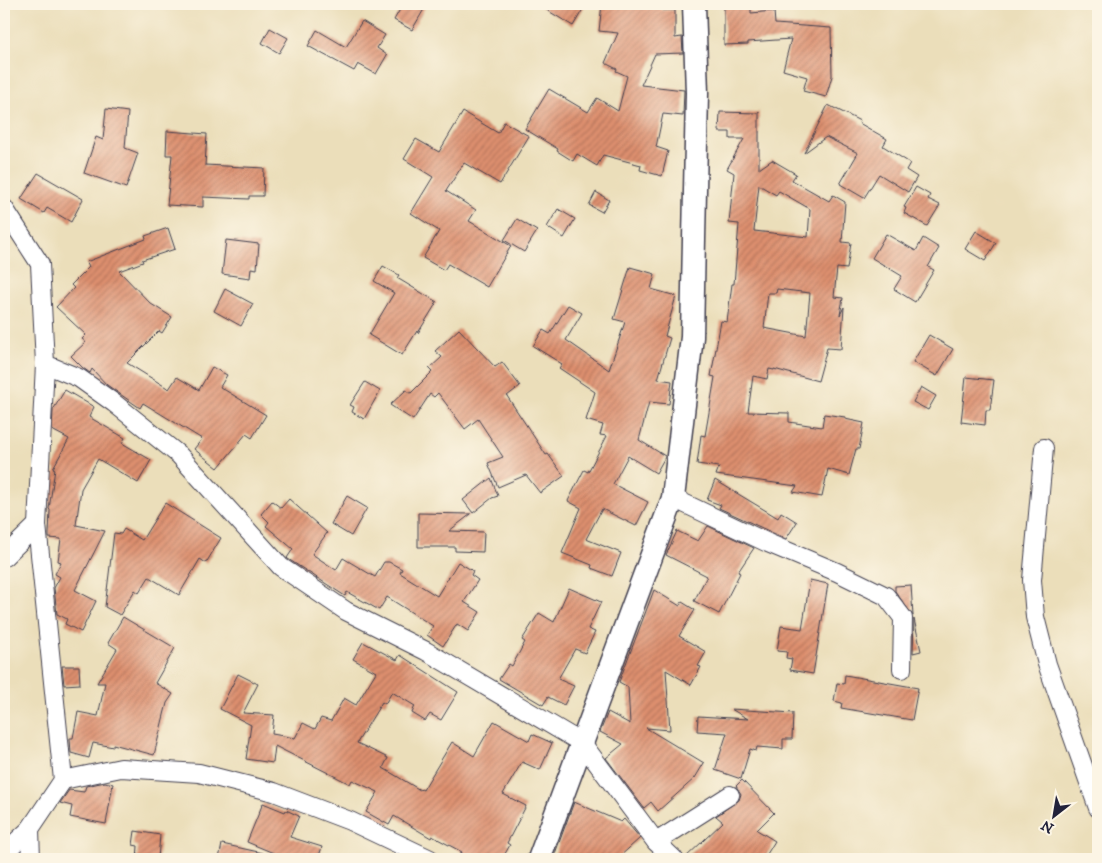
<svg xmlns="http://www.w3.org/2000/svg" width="1102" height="863" font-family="'IM FELL DW Pica',serif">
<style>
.building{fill:url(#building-hatch);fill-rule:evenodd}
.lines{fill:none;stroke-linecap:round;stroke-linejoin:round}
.minor-casing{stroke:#403e4e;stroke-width:20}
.tertiary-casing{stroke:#403e4e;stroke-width:25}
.minor{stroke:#fff;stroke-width:18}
.tertiary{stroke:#fff;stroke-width:22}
</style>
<defs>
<pattern id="building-hatch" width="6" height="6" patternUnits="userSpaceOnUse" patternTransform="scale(1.25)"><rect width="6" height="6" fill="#dd8f6e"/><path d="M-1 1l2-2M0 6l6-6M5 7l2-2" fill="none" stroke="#b3745c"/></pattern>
</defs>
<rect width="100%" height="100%" fill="#fcf5e5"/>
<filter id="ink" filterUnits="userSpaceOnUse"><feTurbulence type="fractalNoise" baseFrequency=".02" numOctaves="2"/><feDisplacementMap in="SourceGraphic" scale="10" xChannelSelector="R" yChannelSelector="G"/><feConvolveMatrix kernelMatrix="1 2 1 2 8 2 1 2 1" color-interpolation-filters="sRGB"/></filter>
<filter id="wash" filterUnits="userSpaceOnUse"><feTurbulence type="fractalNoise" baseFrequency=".0096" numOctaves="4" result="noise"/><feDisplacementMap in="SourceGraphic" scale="20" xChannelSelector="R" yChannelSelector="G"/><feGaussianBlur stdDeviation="1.12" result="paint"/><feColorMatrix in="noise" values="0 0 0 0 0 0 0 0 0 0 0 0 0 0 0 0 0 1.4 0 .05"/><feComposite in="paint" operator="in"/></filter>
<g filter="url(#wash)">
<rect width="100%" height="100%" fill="#ebdeba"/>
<g id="blocks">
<g class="building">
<polygon points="403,4 427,4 412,30 394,20"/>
<polygon points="537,4 586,4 573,26"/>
<polygon points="602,4 662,4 662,10 675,10 675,38 682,37 683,53 655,54 641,85 684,90 683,116 663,114 656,147 668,151 662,176 640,170 641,165 603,155 597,166 577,154 573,161 557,151 558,149 525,129 549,89 588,112 597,98 618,111 627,76 616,71 617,69 605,63 618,33 599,31"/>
<polygon points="724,4 751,4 751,13 774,11 775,24 831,28 832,76 826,97 803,91 807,77 783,70 791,39 748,42 748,44 724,45"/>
<polygon points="362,21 385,35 377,48 387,55 376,74 358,64 354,71 308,46 317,30 346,47"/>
<polygon points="270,28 288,38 279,53 262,43"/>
<polygon points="828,105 860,121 859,123 887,139 883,146 910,163 906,170 917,177 908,192 879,174 864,198 840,184 858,153 826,137 804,153"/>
<polygon points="106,109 128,112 125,148 138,153 126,188 84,173 96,137 103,140"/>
<path d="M759,111V169L772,160L796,174L792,180L829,201L833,195L845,202L842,242L851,243L847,269L837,268L834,297L843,298L840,315L844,307L841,349L827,348L818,381L774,369V370L769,369L767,379L753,376L748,412L789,413V422L822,427L824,414L845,417V419L864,423L859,449H856L849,475L828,469L822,497L793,492L797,486L716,475L719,467L697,464L701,435L705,436L715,377L711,376L721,321L727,322L732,284H734L739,224L729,223L734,173L727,169L744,139H730V132H719L720,112L758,113ZM759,185L776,195L779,191L810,209L808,237L754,231ZM777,289L810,293L806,336L764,328L768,293H776Z"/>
<polygon points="463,112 498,133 504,122 529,136 500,184 464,163 446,191 476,210 469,221 511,246 487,287 448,264 444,270 423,258 439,231 411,213 433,177 404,159 416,139 439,152"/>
<polygon points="167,131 207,134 205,165 264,168 263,196 249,196 249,199 203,197 203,207 167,205 172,155 166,155"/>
<polygon points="38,173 83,199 71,222 47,208 44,213 21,199"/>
<polygon points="916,187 930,195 928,199 940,205 927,226 904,213 906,208 904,207"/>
<polygon points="596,192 609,200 602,212 589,205"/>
<polygon points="558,209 575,219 564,238 547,227"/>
<polygon points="517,219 537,231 524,252 504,240"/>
<polygon points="168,228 175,249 142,260 143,262 119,271 151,304 172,317 162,333 159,331 127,363 169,389 177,377 199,390 212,367 227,375 220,387 266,415 252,438 246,434 218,468 194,449 202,439 143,403 140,408 107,385 92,369 90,373 83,368 71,356 86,342 82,339 86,335 56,307 74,288 71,285 89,267 86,262 146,239 145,236"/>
<polygon points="976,231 996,243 985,261 965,249"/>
<polygon points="886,234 916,251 923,238 939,248 928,267 934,270 915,302 894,289 902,276 872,258"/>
<polygon points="226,240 259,244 257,269 251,268 250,278 222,274"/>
<polygon points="383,266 399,275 397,278 437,302 418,333 417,331 402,355 369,335 394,293 374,281"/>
<polygon points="630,267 655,274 651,289 676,296 665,336 670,338 658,379 672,381 669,404 649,402 639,440 665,456 665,457 656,473 628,456 613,484 648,502 636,526 602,509 586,539 621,553 612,576 591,568 592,565 562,553 581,508 568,501 584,470 588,472 607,436 600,435 603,425 586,420 595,392 559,368 562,364 533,346 543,330 550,334 568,305 582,313 566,340 609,370 625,322 614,319"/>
<polygon points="225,289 253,304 241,326 214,311"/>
<polygon points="459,329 495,367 502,362 520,386 507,396 546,455 548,454 564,476 540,493 526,475 498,487 488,463 503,457 478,419 465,429 438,393 434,397 430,394 413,420 390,405 406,390 411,393 432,372 429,369 442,357 435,351"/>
<polygon points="929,335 953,349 937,376 913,362"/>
<polygon points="966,377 994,380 990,410 986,410 985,425 961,422"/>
<polygon points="365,382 380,391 364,419 352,412 354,407 350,405"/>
<polygon points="921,387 936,396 928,410 913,402"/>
<polygon points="65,390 94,407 89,417 125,438 122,443 151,460 138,483 98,459 81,489 76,525 105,531 75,590 96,601 81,632 65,624 67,619 57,614 54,588 60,577 55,574 61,562 58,561 61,539 49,538 49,534 50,510 49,509 55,469 53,468 69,439 52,430 53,410"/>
<polygon points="491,478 498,496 492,498 473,513 463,500"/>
<polygon points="715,480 778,518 781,512 797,522 786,539 719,508 721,505 707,500"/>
<polygon points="347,496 367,508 351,536 331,524"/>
<polygon points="289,499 327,533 312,554 336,570 343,558 375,577 384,562 389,562 402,569 400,573 437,596 458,562 473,571 471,575 478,580 464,602 480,612 468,631 457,624 443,646 427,635 433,626 387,597 379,610 347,592 345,596 288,559 287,558 293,549 266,526 269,522 261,514 272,501 281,508"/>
<polygon points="165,503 221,538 206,563 200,559 179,595 149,577 139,593 135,590 120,615 105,607 114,533 121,534 124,529 142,540"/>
<polygon points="418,513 471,514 449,531 484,532 483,552 455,551 455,547 418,547"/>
<polygon points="708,526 754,548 738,572 740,573 719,614 694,601 707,576 666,555 677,531 698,541"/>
<polygon points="810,580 828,584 813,674 790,670 792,659 786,658 787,652 777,651 781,626 802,629"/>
<polygon points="911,585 913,616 895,591 895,586"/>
<polygon points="569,588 601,602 588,629 595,632 585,653 575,649 558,679 574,686 564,705 548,697 543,705 499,679 509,664 512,666 525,642 522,640 539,613 554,622"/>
<polygon points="654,590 680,606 682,602 695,610 679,636 706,652 698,666 701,667 691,685 666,670 670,730 646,728 704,763 695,778 658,811 651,802 644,808 606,758 623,744 600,732 608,712 630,724 628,687 619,682"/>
<polygon points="123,617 175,648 155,683 173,694 167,703 154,755 113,744 113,747 93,743 89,758 71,753 70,739 70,738 73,738 78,712 98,716 105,683 97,683 117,649 108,643"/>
<polygon points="914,619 921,651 913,653"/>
<polygon points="363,642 397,660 400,655 458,692 441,720 430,714 425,721 412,713 415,706 392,692 385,704 382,702 357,743 388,758 383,768 420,790 421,789 423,790 452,742 474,756 494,721 529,741 532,734 552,743 540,770 522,762 503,794 526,806 507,843 510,845 502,859 468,859 460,855 462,852 432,836 431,838 394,816 389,825 366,812 378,792 352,780 350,784 275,746 273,763 246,759 251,725 220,709 238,674 258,684 243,713 274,715 272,734 295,738 303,723 315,729 321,718 331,721 344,698 356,705 376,672 353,659"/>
<polygon points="62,666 79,666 80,684 64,685"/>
<polygon points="845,675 918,688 912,720 841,708 842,703 834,701 837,683 844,684"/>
<polygon points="731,709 793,713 792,739 783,739 783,749 757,747 756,751 750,749 741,779 715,770 727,733 697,731 698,716 748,719"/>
<polygon points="742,780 774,813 757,830 775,841 764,859 684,859 723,822 716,816 739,800 741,794 736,786"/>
<polygon points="105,782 113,784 106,824 70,817 72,806 60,803 69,790 84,792 86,786"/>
<polygon points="574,802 621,822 624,819 640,838 617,859 553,859"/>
<polygon points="263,803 285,812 286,810 299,816 290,837 322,847 318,859 288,859 247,842"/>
<polygon points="135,831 160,835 158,859 137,859 138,846 133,845"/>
<polygon points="222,844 263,853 262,859 219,859"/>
</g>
</g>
</g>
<g filter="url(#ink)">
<use href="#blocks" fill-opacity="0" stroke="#403e4e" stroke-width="1"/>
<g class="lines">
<g class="minor-casing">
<g id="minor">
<polyline points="4,208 40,264 45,364 79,378 114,403 179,455 281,567 346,611 426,651 582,743 656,842 674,859"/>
<polyline points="1044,448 1032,580 1035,617 1047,664 1098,808"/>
<polyline points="673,498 768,543 837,572 886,596 903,618 902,669"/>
<polyline points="4,557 37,525"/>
<polyline points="63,780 121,768 199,773 274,792 350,821 430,859"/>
<polyline points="656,842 730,795"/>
<polyline points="4,853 30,829"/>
<polyline points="31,859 30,829 63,780 37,525 45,364"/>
</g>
</g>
<g class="tertiary-casing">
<polyline id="tertiary" points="539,859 673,498 692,337 697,93 694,4"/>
</g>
<use href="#minor" class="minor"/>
<use href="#tertiary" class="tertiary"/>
</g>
</g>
<rect width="1102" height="863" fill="none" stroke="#fcf5e5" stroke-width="20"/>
<g transform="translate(1054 816) rotate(211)" stroke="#fcf5e5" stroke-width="4" paint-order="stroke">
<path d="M0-4L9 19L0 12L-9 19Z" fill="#22223b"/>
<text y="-8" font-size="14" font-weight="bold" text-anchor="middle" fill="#22223b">N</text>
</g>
</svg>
